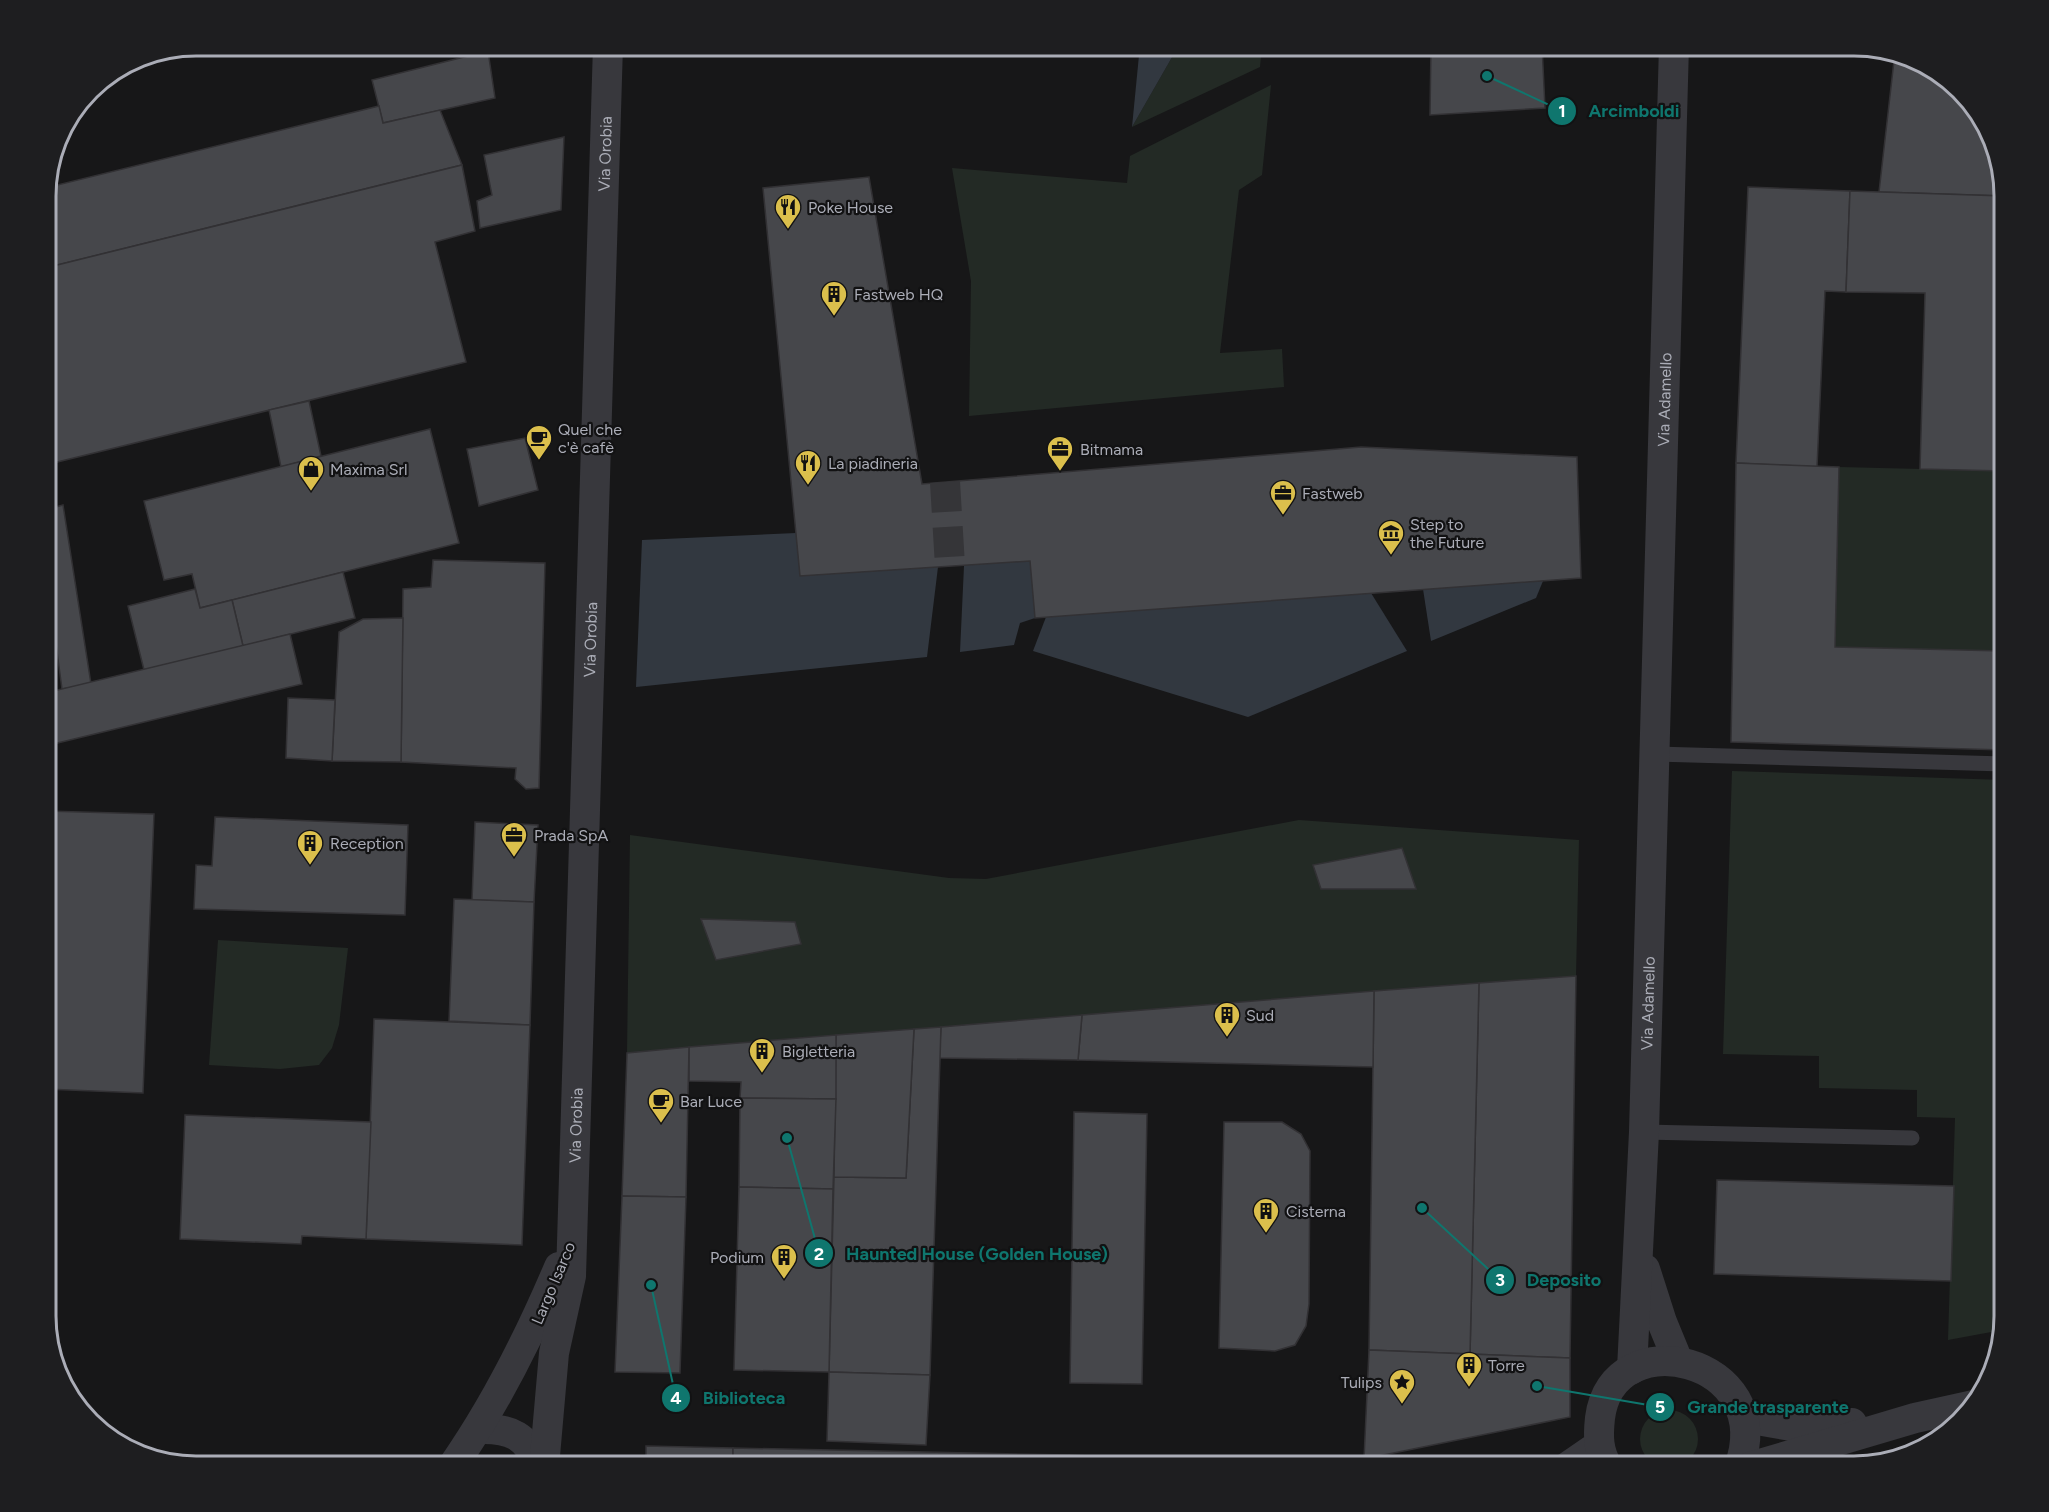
<svg xmlns="http://www.w3.org/2000/svg" width="2049" height="1512" font-family="Figtree,sans-serif">
<style>
.green{fill:#232a25}
.water{fill:#323840}
.building{fill:#46474b;stroke:#323134;stroke-width:1.5}
.lines{fill:none;stroke-linecap:round;stroke-linejoin:round}
.street-tunnel{stroke:#353538;stroke-width:30;stroke-dasharray:30 15;stroke-linecap:butt}
.lane{stroke:#38383d;stroke-width:15}
.street{stroke:#38383d;stroke-width:30}
.labels{text-anchor:middle;stroke-width:4.5;stroke-linejoin:round;paint-order:stroke}
.street-label{font-size:16px;fill:#abadb7;stroke:#121213}
.poi-label{font-size:16px;fill:#abadb7;stroke:#121213;text-anchor:start}
.rim{fill:none;stroke:#abadb7;stroke-width:3}
.leader{fill:none;stroke:#0f766e;stroke-width:2}
.callout-dot{fill:#0f766e;stroke:#121213;stroke-width:2}
.mark-label{font-size:18px;text-anchor:middle;font-weight:bold;fill:#fff}
.callout-label{font-size:18px;text-anchor:middle;font-weight:bold;fill:#0f766e;stroke:#121213;stroke-width:4.5;stroke-linejoin:round;paint-order:stroke}
</style>
<rect width="100%" height="100%" fill="#171718"/>
<g class="green">
<polygon points="1179,45 1262,45 1260,67 1132,127"/>
<polygon points="1271,85 1262,175 1239,190 1220,353 1282,349 1284,387 969,416 971,281 952,168 1127,183 1130,156"/>
<polygon points="1839,467 2004,471 2004,651 1835,647"/>
<polygon points="1732,771 2004,780 2004,1315 2002,1330 1948,1340 1955,1118 1917,1117 1917,1090 1819,1088 1819,1056 1723,1054"/>
<polygon points="1299,820 1579,840 1576,976 627,1053 630,835 949,878 986,879"/>
<polygon points="218,940 348,948 339,1025 332,1048 319,1065 280,1069 209,1065"/>
<circle cx="1669" cy="1439" r="29"/>
</g>
<g class="water">
<polygon points="1140,45 1179,45 1132,127"/>
<polygon points="1023,476 1035,618 1020,623 1014,645 960,652 968,480"/>
<polygon points="796,533 800,576 938,567 927,657 636,687 642,540"/>
<polygon points="1543,581 1536,598 1431,641 1423,589"/>
<polygon points="1371,593 1407,651 1248,717 1033,651 1046,617"/>
</g>
<g class="building">
<polygon points="1431,45 1542,45 1545,108 1430,115"/>
<polygon points="488,51 495,98 383,123 372,80"/>
<polygon points="1895,52 1945,76 1988,129 2004,196 1879,192"/>
<polygon points="379,106 383,123 440,110 462,165 45,268 45,188"/>
<polygon points="564,137 561,210 480,228 477,201 492,195 484,155"/>
<polygon points="462,165 475,231 435,242 466,362 45,465 45,268"/>
<polygon points="869,177 922,484 1361,447 1577,457 1581,578 1035,618 1030,561 800,576 763,188"/>
<polygon points="1748,187 1850,191 1846,292 1825,291 1817,467 1736,463"/>
<polygon points="1850,191 2004,196 2004,471 1920,469 1925,293 1846,292"/>
<polygon points="309,401 321,456 281,467 269,410"/>
<polygon points="430,429 459,543 200,608 192,574 164,580 144,501"/>
<polygon points="525,438 538,490 479,506 467,449"/>
<polygon points="1736,463 1839,467 1835,647 2004,651 2004,750 1731,742"/>
<polygon points="63,505 91,684 62,689 45,563 45,510"/>
<polygon points="433,560 545,563 539,788 526,789 515,779 516,768 401,762 403,589 431,587"/>
<polygon points="343,572 355,618 243,646 232,600"/>
<polygon points="195,589 200,608 232,600 243,646 144,670 128,606"/>
<polygon points="403,618 401,762 332,761 339,632 363,619"/>
<polygon points="290,634 302,684 45,746 45,693"/>
<polygon points="288,698 335,700 332,761 286,758"/>
<polygon points="45,811 154,814 143,1093 45,1089"/>
<polygon points="215,817 408,825 405,915 194,909 196,865 212,866"/>
<polygon points="475,822 538,825 534,902 472,900"/>
<polygon points="1402,848 1416,889 1321,889 1313,865"/>
<polygon points="454,899 534,902 530,1025 449,1021"/>
<polygon points="701,919 795,922 801,944 716,960"/>
<polygon points="1576,976 1570,1358 1470,1354 1479,983"/>
<polygon points="1479,983 1470,1354 1369,1350 1374,991"/>
<polygon points="1374,991 1373,1067 1078,1060 1082,1015"/>
<polygon points="1082,1015 1078,1060 939,1058 941,1027"/>
<polygon points="374,1019 530,1025 522,1245 366,1239"/>
<polygon points="941,1027 930,1375 829,1372 834,1177 906,1178 914,1029"/>
<polygon points="914,1029 906,1178 834,1177 836,1035"/>
<polygon points="836,1035 836,1099 740,1098 741,1082 689,1081 689,1047"/>
<polygon points="689,1047 686,1197 622,1196 627,1053"/>
<polygon points="740,1098 836,1099 833,1189 739,1187"/>
<polygon points="1074,1112 1147,1114 1142,1384 1070,1383"/>
<polygon points="185,1115 371,1122 366,1239 302,1236 301,1244 180,1239"/>
<polygon points="1224,1122 1282,1122 1301,1134 1310,1151 1309,1304 1306,1326 1295,1345 1275,1351 1219,1348"/>
<polygon points="1717,1180 1954,1186 1951,1281 1714,1274"/>
<polygon points="739,1187 833,1189 829,1372 734,1370"/>
<polygon points="622,1196 686,1197 680,1373 615,1372"/>
<polygon points="1369,1350 1570,1358 1570,1417 1364,1459"/>
<polygon points="829,1372 930,1375 926,1445 827,1441"/>
<polygon points="646,1446 733,1448 733,1467 646,1467"/>
<polygon points="733,1448 1069,1455 1068,1467 733,1467"/>
<polygon points="1069,1455 1176,1460 1176,1467 1068,1467"/>
<polygon points="1176,1460 1296,1466 1296,1467 1176,1467"/>
</g>
<g class="lines">
<polyline class="street-tunnel" points="945,482 950,566"/>
<g class="lane">
<polyline points="1656,754 2004,764"/>
<polyline points="1644,1132 1912,1138"/>
</g>
<g class="street">
<polyline points="1645,1269 1662,1322 1678,1361"/>
<path id="s1" d="M1632,1369L1644,1132L1674,45"/>
<polyline points="1745,1418 1791,1426 1852,1423"/>
<path d="M479,1429C512,1428 526,1436 541,1467"/>
<path d="M452,1467C496,1404 529,1338 559,1267"/>
<path id="s2" d="M544,1467L554,1353L571,1276L608,45"/>
<polyline points="1567,1467 1599,1445"/>
<path d="M1608,1467C1598,1451 1598,1436 1600,1418C1612,1319 1779,1358 1739,1467"/>
<polyline points="1750,1467 1915,1418 1974,1405"/>
</g>
</g>
<defs>
<g id="restaurant-pin" transform="scale(1.35)"><path d="M0 17L-7.5 6A9.5 9.5 0 1 1 7.5 6Z" fill="#dbbf4c" stroke="#121213"/><path d="M-5-6h1v4h1v-4h1v4h1v-4h1v5L-1.5 .5V6h-2V.5L-5-1ZM5-6V6H3V1.5H1.5Q1.5-4 5-6Z" fill="#111"/></g>
<g id="building-pin" transform="scale(1.35)"><path d="M0 17L-7.5 6A9.5 9.5 0 1 1 7.5 6Z" fill="#dbbf4c" stroke="#121213"/><path d="M-4-6H4V6H1V3H-1V6H-4ZM-2.5-4.3h1.7v1.8h-1.7ZM.8-4.3h1.7v1.8H.8ZM-2.5-1h1.7V.8h-1.7ZM.8-1h1.7V.8H.8Z" fill="#111"/></g>
<g id="cafe-pin" transform="scale(1.35)"><path d="M0 17L-7.5 6A9.5 9.5 0 1 1 7.5 6Z" fill="#dbbf4c" stroke="#121213"/><path d="M-5.5-4.5H6V0H3Q3 3.5 0 3.5H-2.5Q-5.5 3.5-5.5 0ZM3-3.2v2h1.7v-2ZM-6 4.5H4V6H-6Z" fill="#111"/></g>
<g id="office-pin" transform="scale(1.35)"><path d="M0 17L-7.5 6A9.5 9.5 0 1 1 7.5 6Z" fill="#dbbf4c" stroke="#121213"/><path d="M-6-3h4V-5.5h4V-3h4V5H-6ZM-1-4.5V-3h2v-1.5ZM-6 0V1H6V0Z" fill="#111"/></g>
<g id="shop-pin" transform="scale(1.35)"><path d="M0 17L-7.5 6A9.5 9.5 0 1 1 7.5 6Z" fill="#dbbf4c" stroke="#121213"/><path d="M-5-2.5h2.3a2.7 3.5 0 0 1 5.4 0H5L5.5 6h-11ZM-1.5-2.5h3a1.5 2.3 0 0 0-3 0Z" fill="#111"/></g>
<g id="museum-pin" transform="scale(1.35)"><path d="M0 17L-7.5 6A9.5 9.5 0 1 1 7.5 6Z" fill="#dbbf4c" stroke="#121213"/><path d="M0-6L6-3V-2H-6V-3ZM-5-1h2V3h-2ZM-1-1h2V3h-2ZM3-1h2V3H3ZM-6 4H6V6H-6Z" fill="#111"/></g>
<g id="sight-pin" transform="scale(1.35)"><path d="M0 17L-7.5 6A9.5 9.5 0 1 1 7.5 6Z" fill="#dbbf4c" stroke="#121213"/><path d="M0-6L1.8-2.2L6-1.7L2.9 1.2L3.7 5.4L0 3.3L-3.7 5.4L-2.9 1.2L-6-1.7L-1.8-2.2Z" fill="#111"/></g>
</defs>
<g fill-rule="evenodd">
<use href="#restaurant-pin" x="788" y="207"/>
<use href="#building-pin" x="834" y="294"/>
<use href="#cafe-pin" x="539" y="438"/>
<use href="#office-pin" x="1060" y="449"/>
<use href="#restaurant-pin" x="808" y="463"/>
<use href="#shop-pin" x="311" y="469"/>
<use href="#office-pin" x="1283" y="493"/>
<use href="#museum-pin" x="1391" y="533"/>
<use href="#office-pin" x="514" y="835"/>
<use href="#building-pin" x="310" y="843"/>
<use href="#building-pin" x="1227" y="1015"/>
<use href="#building-pin" x="762" y="1051"/>
<use href="#cafe-pin" x="661" y="1101"/>
<use href="#building-pin" x="1266" y="1211"/>
<use href="#building-pin" x="784" y="1257"/>
<use href="#building-pin" x="1469" y="1365"/>
<use href="#sight-pin" x="1402" y="1382"/>
</g>
<g class="labels">
<g class="street-label">
<text dy="6" stroke="none"><textPath href="#s2" startOffset="1316">Via Orobia</textPath></text>
<text dy="6" stroke="none"><textPath href="#s1" startOffset="970">Via Adamello</textPath></text>
<text dy="6" stroke="none"><textPath href="#s2" startOffset="830">Via Orobia</textPath></text>
<text dy="6" stroke="none"><textPath href="#s1" startOffset="366">Via Adamello</textPath></text>
<text dy="6" stroke="none"><textPath href="#s2" startOffset="344">Via Orobia</textPath></text>
<text transform="translate(553 1283) rotate(-67)" y="6">Largo Isarco</text>
</g>
<g class="poi-label">
<text x="808" y="213">Poke House</text>
<text x="854" y="300">Fastweb HQ</text>
<text x="558" y="435">Quel che<tspan x="558" dy="18">c'è cafè</tspan></text>
<text x="1080" y="455">Bitmama</text>
<text x="828" y="469">La piadineria</text>
<text x="330" y="475">Maxima Srl</text>
<text x="1302" y="499">Fastweb</text>
<text x="1410" y="530">Step to<tspan x="1410" dy="18">the Future</tspan></text>
<text x="534" y="841">Prada SpA</text>
<text x="330" y="849">Reception</text>
<text x="1246" y="1021">Sud</text>
<text x="782" y="1057">Bigletteria</text>
<text x="680" y="1107">Bar Luce</text>
<text x="1286" y="1217">Cisterna</text>
<text x="764" y="1263" text-anchor="end">Podium</text>
<text x="1488" y="1371">Torre</text>
<text x="1382" y="1388" text-anchor="end">Tulips</text>
</g>
</g>
<path d="M0 0H2049V1512H0ZM196 56H1854A140 140 0 0 1 1994 196V1316A140 140 0 0 1 1854 1456H196A140 140 0 0 1 56 1316V196A140 140 0 0 1 196 56Z" fill="#1e1e20" fill-rule="evenodd"/>
<path class="rim" d="M196 56H1854A140 140 0 0 1 1994 196V1316A140 140 0 0 1 1854 1456H196A140 140 0 0 1 56 1316V196A140 140 0 0 1 196 56Z"/>
<path class="leader" d="M1487 76L1562 111M787 1138L819 1253M1422 1208L1500 1280M651 1285L676 1398M1537 1386L1660 1407"/>
<g class="callout-dot">
<circle cx="1487" cy="76" r="6"/>
<circle cx="787" cy="1138" r="6"/>
<circle cx="1422" cy="1208" r="6"/>
<circle cx="651" cy="1285" r="6"/>
<circle cx="1537" cy="1386" r="6"/>
<circle cx="1562" cy="111" r="15"/>
<circle cx="819" cy="1253" r="15"/>
<circle cx="1500" cy="1280" r="15"/>
<circle cx="676" cy="1398" r="15"/>
<circle cx="1660" cy="1407" r="15"/>
</g>
<g class="mark-label">
<text x="1562" y="117">1</text>
<text x="819" y="1260">2</text>
<text x="1500" y="1286">3</text>
<text x="676" y="1404">4</text>
<text x="1660" y="1413">5</text>
</g>
<g class="callout-label">
<text x="1634" y="117">Arcimboldi</text>
<text x="977" y="1260">Haunted House (Golden House)</text>
<text x="1564" y="1286">Deposito</text>
<text x="744" y="1404">Biblioteca</text>
<text x="1768" y="1413">Grande trasparente</text>
</g>
</svg>
